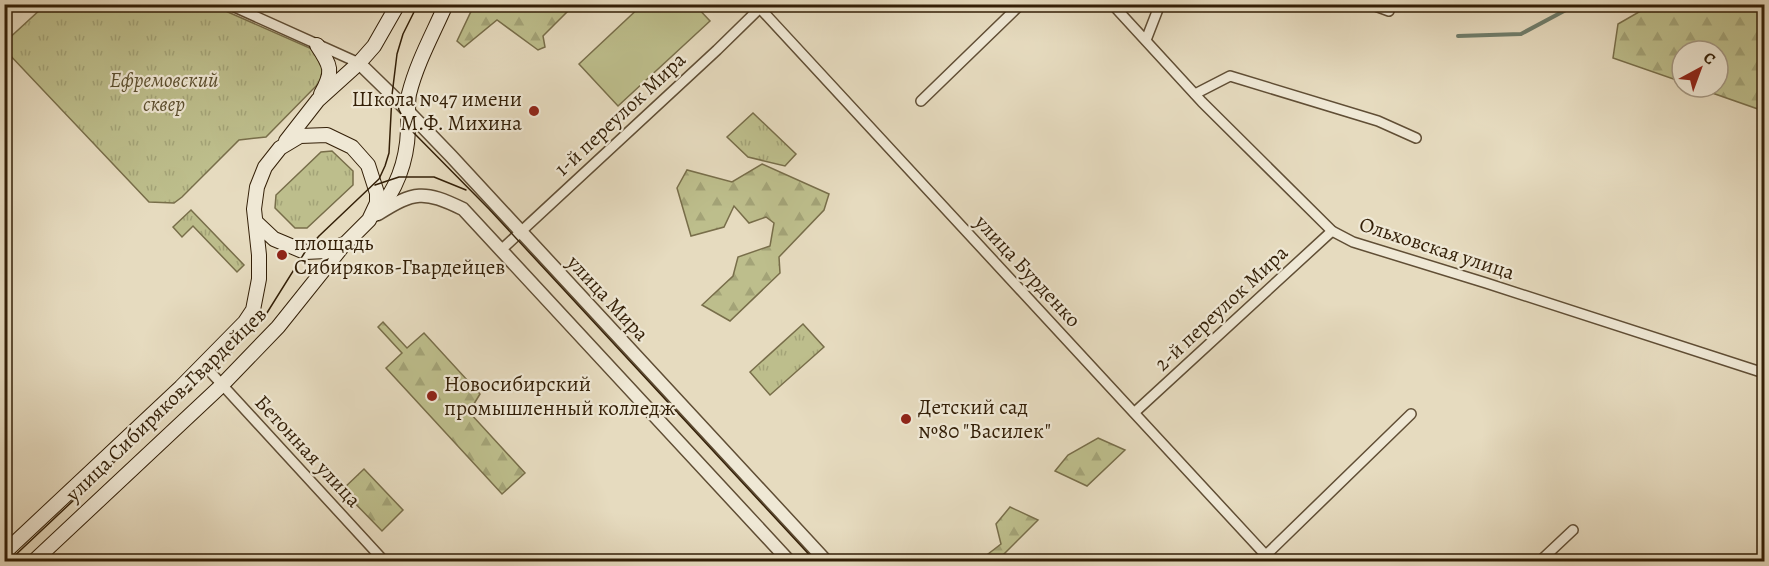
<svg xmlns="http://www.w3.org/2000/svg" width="1769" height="566" font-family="Alegreya,serif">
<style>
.grass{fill:url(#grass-tufts);stroke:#786e4a;stroke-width:1.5}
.forest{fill:url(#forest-firs);stroke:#786e4a;stroke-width:1.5}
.garden{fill:#bdbe8c;stroke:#786e4a;stroke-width:1.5}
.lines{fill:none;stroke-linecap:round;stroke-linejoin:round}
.stream{stroke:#6f7d6b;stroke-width:4}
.minor-casing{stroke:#604e35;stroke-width:12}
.tertiary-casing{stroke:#604e35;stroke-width:15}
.secondary-casing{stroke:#331f07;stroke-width:16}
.minor{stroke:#efe8d5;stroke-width:9}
.tertiary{stroke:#efe8d5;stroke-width:12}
.secondary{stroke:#efe8d5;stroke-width:14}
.tram{stroke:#331f07;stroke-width:1.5}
.poi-dot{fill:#8f2418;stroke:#efe8d5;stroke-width:2}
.labels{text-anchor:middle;stroke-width:4.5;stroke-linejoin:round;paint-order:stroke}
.park-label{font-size:21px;font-style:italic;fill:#5c4f2f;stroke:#efe8d5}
.poi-label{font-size:21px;fill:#331f07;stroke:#efe8d5;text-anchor:start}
.street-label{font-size:21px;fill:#331f07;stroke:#efe8d5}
</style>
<defs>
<pattern id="grass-tufts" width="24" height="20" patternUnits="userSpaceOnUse" patternTransform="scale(1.5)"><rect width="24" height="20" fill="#bdbe8c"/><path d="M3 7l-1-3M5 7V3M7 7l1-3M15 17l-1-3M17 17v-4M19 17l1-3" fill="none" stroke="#a3a377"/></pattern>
<pattern id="forest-firs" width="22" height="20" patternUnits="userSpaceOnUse" patternTransform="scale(1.5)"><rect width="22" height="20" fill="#bdbe8c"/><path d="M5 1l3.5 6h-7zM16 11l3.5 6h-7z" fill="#a3a377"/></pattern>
</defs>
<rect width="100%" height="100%" fill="#e6dbbf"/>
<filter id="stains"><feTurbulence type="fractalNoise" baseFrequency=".00333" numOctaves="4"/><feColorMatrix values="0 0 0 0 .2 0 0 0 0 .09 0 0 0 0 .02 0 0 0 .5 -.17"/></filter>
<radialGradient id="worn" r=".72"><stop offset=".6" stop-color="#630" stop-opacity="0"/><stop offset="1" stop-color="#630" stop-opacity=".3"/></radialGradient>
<g class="grass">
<polygon points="44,5 212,5 312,49 325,67 322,80 266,137 239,140 182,197 174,203 149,202 6,51 5,42 43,7"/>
<polygon points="753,113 796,154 785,166 748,157 727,137"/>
<polygon points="332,151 353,171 353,185 307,228 295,228 275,208 276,195 321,152"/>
<polygon points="191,210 244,265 237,272 193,226 182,237 173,227"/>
<polygon points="803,324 824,347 770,395 750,372"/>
</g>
<g class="forest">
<polygon points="474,5 474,4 574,5 543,36 545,47 538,50 497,20 464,47 457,41"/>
<polygon points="1651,5 1764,5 1764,101 1758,109 1695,87 1718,87 1718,51 1682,51 1682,82 1613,58 1618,24"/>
<polygon points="762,164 829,194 824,210 779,257 780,273 730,321 702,305 733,276 738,257 770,246 774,223 766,217 749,223 734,206 724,227 691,236 677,188 687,170 732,182"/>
<polygon points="383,322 407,348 424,333 480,394 469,412 525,473 502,494 386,368 402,353 378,327"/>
<polygon points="1098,438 1125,450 1087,486 1055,471 1068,455"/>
<polygon points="364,469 403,510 382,531 342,490"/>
<polygon points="1010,507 1038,520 997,561 979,561 1001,544 996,524"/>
</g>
<polygon class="garden" points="643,4 695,5 710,21 618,106 579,64"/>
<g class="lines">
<polyline class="stream" points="1458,36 1521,34 1577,4"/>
<g class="minor-casing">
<g id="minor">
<polyline points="228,4 359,63"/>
<polyline points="756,4 1272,562"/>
<polyline points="1112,4 1202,102 1332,231 1353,242 1486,283 1764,373"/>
<polyline points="1370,4 1389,11"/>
<polyline points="1146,40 1160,4"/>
<polyline points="1195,94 1230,76 1378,121 1416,138"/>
<polyline points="921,101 1021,4"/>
<polyline points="501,250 717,50 764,4"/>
<polyline points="204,365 385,562"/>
<polyline points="1135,412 1332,231"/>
<polyline points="1266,555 1411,414"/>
<polyline points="1539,562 1573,530"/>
</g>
</g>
<g class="tertiary-casing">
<g id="tertiary">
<polyline points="359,63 397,100 451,156 827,562"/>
<path d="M378,214C414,191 424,190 463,209L790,562"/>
</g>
</g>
<g class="secondary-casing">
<g id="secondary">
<path d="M317,45C331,66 334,71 321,94"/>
<polyline points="286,141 318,100 359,63 374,46 398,4"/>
<path d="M375,214C396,192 407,161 408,130C409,119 407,105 409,94C417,62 433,34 446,4"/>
<polyline points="4,553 181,387 245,322 253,310 259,279 259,255 254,209 257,187 265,167 280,148 300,136 327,135 352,147 368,165 377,193 377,203 369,220 346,243 327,251 305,252 274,239 257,223"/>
<polyline points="33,562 222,385 278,327 342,247"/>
</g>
</g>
<use href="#minor" class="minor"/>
<use href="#tertiary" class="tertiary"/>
<use href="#secondary" class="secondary"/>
<g class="tram">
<polyline points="397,100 399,110 408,127 489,209 816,562"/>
<polyline points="375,185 399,177 434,177 466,190"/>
<polyline points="8,562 231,352 265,316 305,252 319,236 379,179 385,166 389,153 392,95 397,54 403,34 418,4"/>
</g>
</g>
<g class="poi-dot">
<circle cx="534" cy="111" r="6"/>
<circle cx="282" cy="255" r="6"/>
<circle cx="432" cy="396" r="6"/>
<circle cx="906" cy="419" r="6"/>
</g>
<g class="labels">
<g class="park-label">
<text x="164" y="87">Ефремовский<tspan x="164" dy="24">сквер</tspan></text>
</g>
<g class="poi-label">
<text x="522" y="106" text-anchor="end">Школа №47 имени<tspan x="522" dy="24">М.Ф. Михина</tspan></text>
<text x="294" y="250">площадь<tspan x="294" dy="24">Сибиряков-Гвардейцев</tspan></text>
<text x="444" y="391">Новосибирский<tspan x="444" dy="24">промышленный колледж</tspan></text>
<text x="918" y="414">Детский сад<tspan x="918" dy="24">№80 "Василек"</tspan></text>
</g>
<g class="street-label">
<text transform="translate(620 114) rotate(-43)" y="7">1-й переулок Мира</text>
<text transform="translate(1437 248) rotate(18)" y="7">Ольховская улица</text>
<text transform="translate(1028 271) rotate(47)" y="7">улица Бурденко</text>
<text transform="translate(608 298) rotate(47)" y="7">улица Мира</text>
<text transform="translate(1221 308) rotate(-43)" y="7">2-й переулок Мира</text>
<text transform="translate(166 404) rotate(-44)" y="7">улица Сибиряков-Гвардейцев</text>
<text transform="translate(308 451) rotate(47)" y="7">Бетонная улица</text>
</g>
</g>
<rect width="1769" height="566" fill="none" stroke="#e6dbbf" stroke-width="24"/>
<rect x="6" y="6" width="1757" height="554" fill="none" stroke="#331f07" stroke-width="3"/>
<rect x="12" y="12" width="1745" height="542" fill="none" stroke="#331f07" stroke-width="1.5"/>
<g transform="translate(1700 69) rotate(41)"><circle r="28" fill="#efe8d5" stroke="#a49883" stroke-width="1.5"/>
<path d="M0-4.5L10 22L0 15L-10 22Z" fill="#8f2418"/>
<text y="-9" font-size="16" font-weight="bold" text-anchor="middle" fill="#331f07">С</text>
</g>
<rect width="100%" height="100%" filter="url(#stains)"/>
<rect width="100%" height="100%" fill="url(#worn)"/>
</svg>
